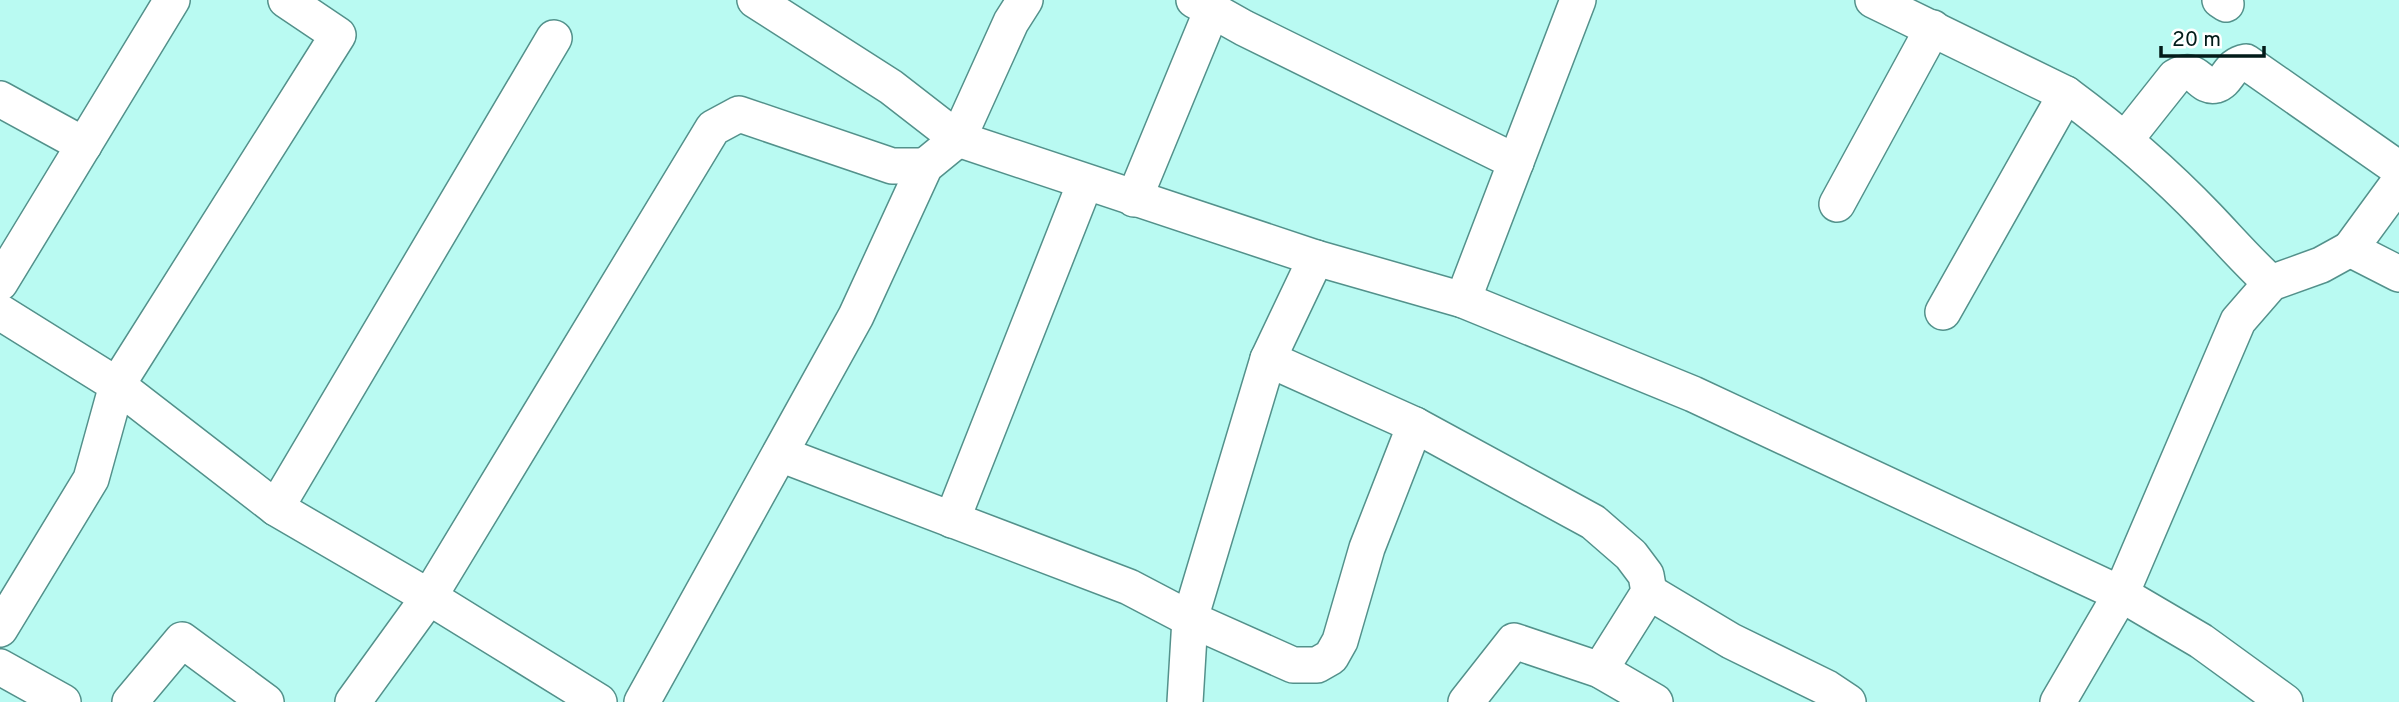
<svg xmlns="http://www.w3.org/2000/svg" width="2399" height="702" font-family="Overpass,sans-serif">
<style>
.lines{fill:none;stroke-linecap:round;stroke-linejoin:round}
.street-casing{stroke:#53918b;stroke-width:38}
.street{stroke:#fff;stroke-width:35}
</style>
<rect width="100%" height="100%" fill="#b9faf2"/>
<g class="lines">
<g class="street-casing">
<g id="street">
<polyline points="286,0 338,35 117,385 276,508 429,597 599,702"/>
<polyline points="755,0 891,87 958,139 1316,258 1463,300 1693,394 2121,594 2201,641 2285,702"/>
<polyline points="1194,0 1244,28 1516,162"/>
<polyline points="1873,0 2066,94 1943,312"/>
<polyline points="2220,0 2226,4"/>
<path d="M2066,94C2116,131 2164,172 2207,217C2229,240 2248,262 2271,283"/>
<polyline points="0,99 84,145"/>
<path d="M2125,140L2175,77C2198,63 2199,89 2216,85C2229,81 2228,65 2246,62L2399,169"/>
<polyline points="2399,182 2350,249 2399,274"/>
<polyline points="1134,199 1212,10"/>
<polyline points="1837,204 1933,28"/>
<polyline points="0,283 172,0"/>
<polyline points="1463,300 1578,0"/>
<polyline points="0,312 117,385 91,479 0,629"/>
<polyline points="1268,359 1415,425 1593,522 1631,555 1646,575 1649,592 1600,670"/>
<polyline points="780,454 1129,587 1190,619 1293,665 1317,665 1331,657 1340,641 1367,548 1415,425"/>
<polyline points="276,508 554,38"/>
<polyline points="952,520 1085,183"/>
<polyline points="1649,592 1731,641 1827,688 1848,702"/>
<polyline points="0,667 63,702"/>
<polyline points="130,702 182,640 266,702"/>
<polyline points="353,702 429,597 713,128 739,114 892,166 925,166"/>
<polyline points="642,702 856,316 925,166 958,139 1011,22 1025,0"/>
<polyline points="1185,702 1190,619 1268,359 1316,258"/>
<polyline points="1466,702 1514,641 1600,670 1655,702"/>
<polyline points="2058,702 2121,594 2238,321 2271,283 2321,265 2350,249"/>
</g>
</g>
<use href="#street" class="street"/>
</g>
<path d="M2161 46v10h103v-10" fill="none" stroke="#021b19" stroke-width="3.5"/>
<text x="2172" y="46" font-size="21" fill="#021b19" stroke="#ffffff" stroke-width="5" paint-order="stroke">20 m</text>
</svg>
